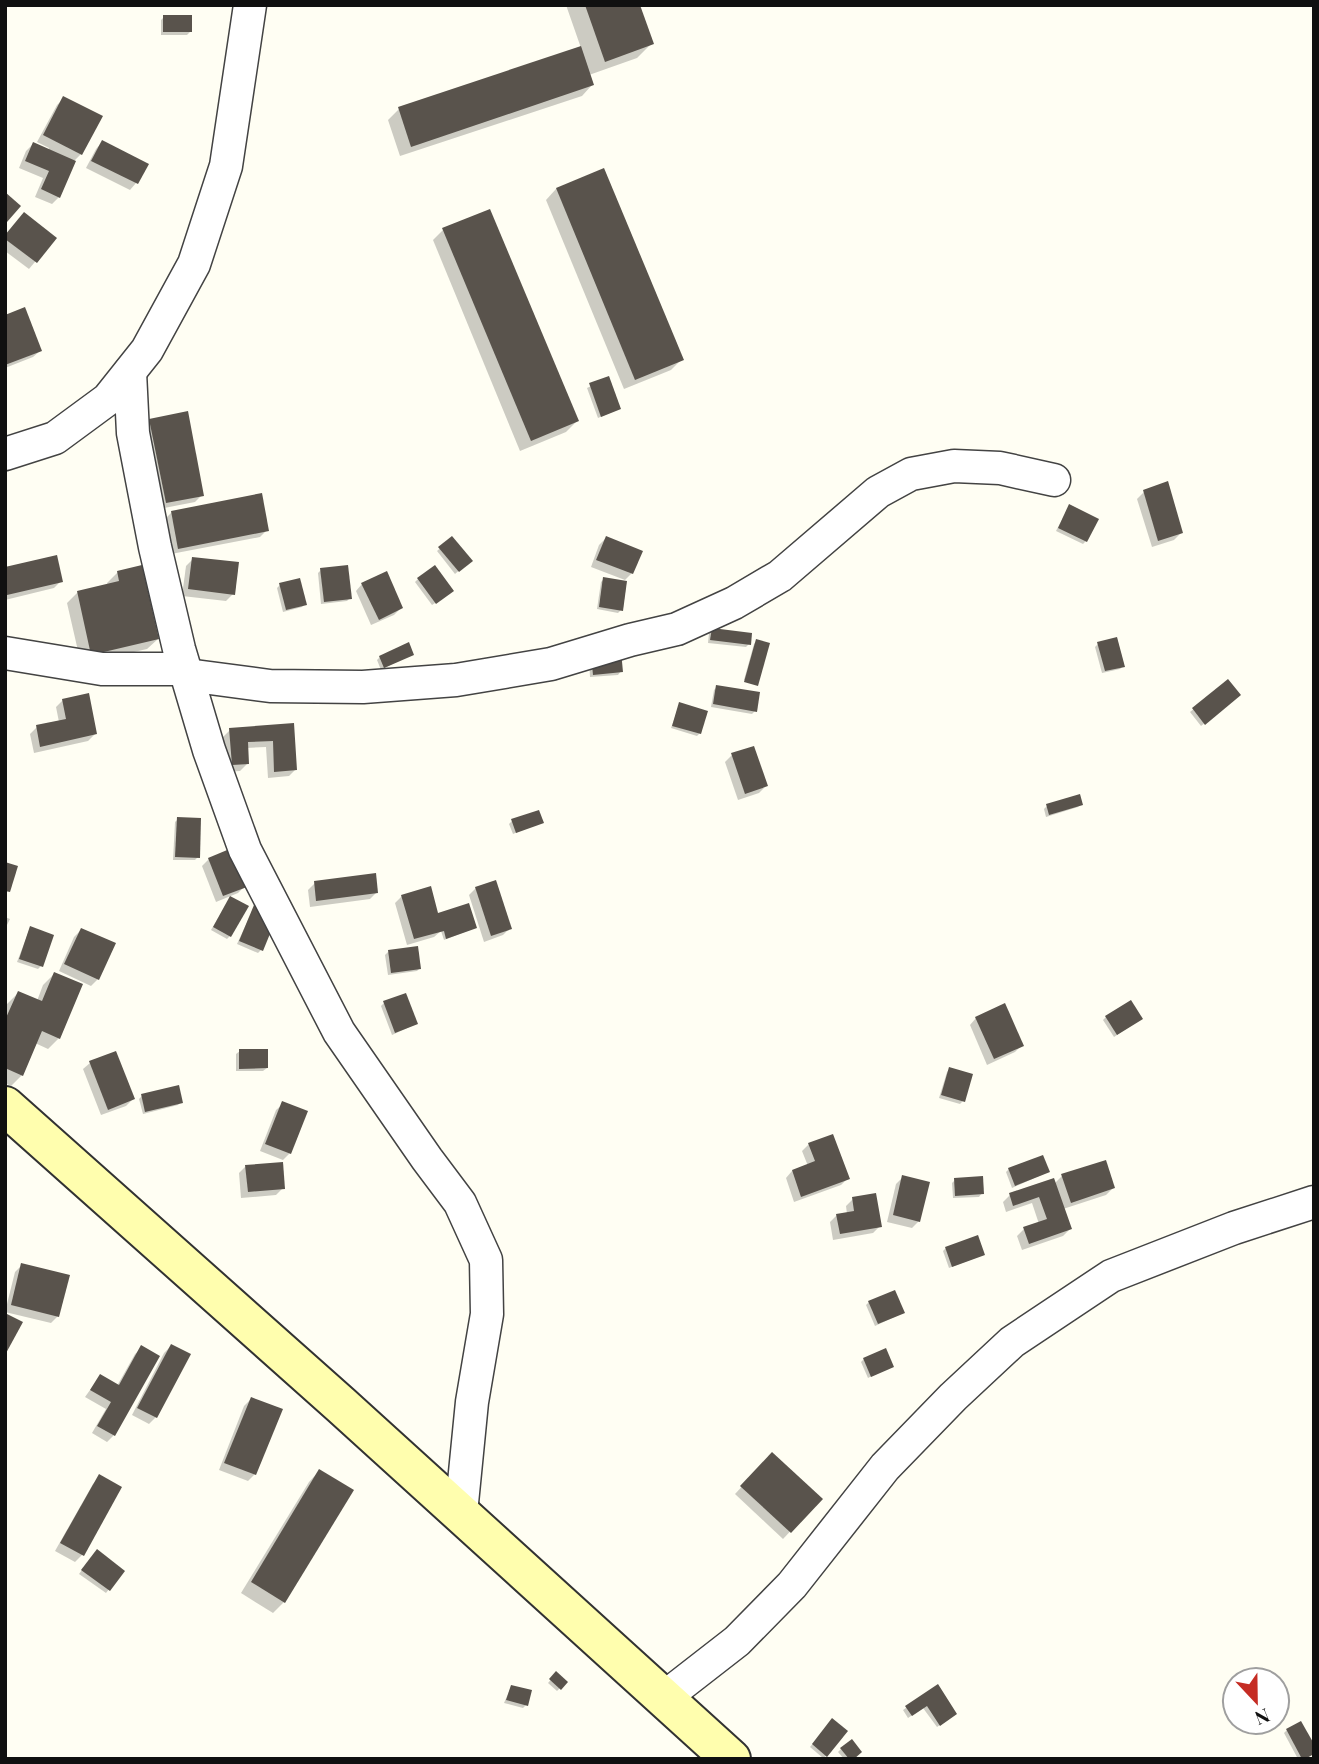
<svg xmlns="http://www.w3.org/2000/svg" width="1319" height="1764" font-family="'Playfair Display',serif">
<style>
.shadow{fill:#0003}
.building{fill:#59534c}
.lines{fill:none;stroke-linecap:round;stroke-linejoin:round}
.street-casing{stroke:#434343;stroke-width:35}
.secondary-casing{stroke:#323232;stroke-width:42}
.street{stroke:#fff;stroke-width:32}
.secondary{stroke:#fffeae;stroke-width:38}
</style>
<rect width="100%" height="100%" fill="#fffef3"/>
<g class="shadow">
<polygon points="566,5 638,5 652,43 637,58 589,75 592,85 582,96 400,156 388,120 399,109 581,48"/>
<polygon points="164,17 190,32 187,35 161,35 161,20"/>
<polygon points="64,98 81,154 74,161 59,197 52,204 35,197 43,178 19,168 26,151 33,144 48,151 49,148 37,142 57,105"/>
<polygon points="102,142 136,183 130,190 86,168 96,149"/>
<polygon points="603,170 682,359 671,370 624,389 546,200 556,189"/>
<polygon points="443,230 577,421 566,432 520,451 433,240"/>
<polygon points="5,236 55,238 29,269 5,251"/>
<polygon points="5,317 40,351 33,357 5,368"/>
<polygon points="608,378 619,409 598,418 587,388"/>
<polygon points="150,420 202,495 195,502 159,509 143,427"/>
<polygon points="1144,492 1181,533 1174,540 1152,547 1137,499"/>
<polygon points="1069,506 1086,541 1083,544 1056,531"/>
<polygon points="172,512 267,530 260,537 171,554 165,519"/>
<polygon points="452,538 471,560 455,574 437,551"/>
<polygon points="606,538 632,573 625,580 591,567 599,545"/>
<polygon points="193,559 233,594 226,601 182,596 186,566"/>
<polygon points="5,568 61,581 54,588 5,600"/>
<polygon points="321,570 350,598 347,601 321,604 318,573"/>
<polygon points="118,572 158,639 147,649 81,664 67,603 78,592 108,586 107,583"/>
<polygon points="418,579 449,594 432,605 415,582"/>
<polygon points="604,579 621,610 618,613 597,609 601,582"/>
<polygon points="362,584 401,608 394,615 371,625 356,591"/>
<polygon points="280,585 305,604 302,607 283,612 277,588"/>
<polygon points="712,630 749,644 746,647 708,643 709,633"/>
<polygon points="757,641 757,684 744,680 754,644"/>
<polygon points="1098,644 1123,666 1120,669 1102,673 1095,647"/>
<polygon points="412,654 381,670 377,660 380,657"/>
<polygon points="589,659 621,671 618,675 590,677"/>
<polygon points="1228,681 1236,698 1201,726 1190,712"/>
<polygon points="717,687 755,711 752,714 711,707 714,690"/>
<polygon points="63,700 95,734 88,741 34,753 30,734 37,727 59,722 56,707"/>
<polygon points="680,704 700,733 697,736 671,728"/>
<polygon points="293,725 296,769 289,776 268,778 266,747 246,748 247,764 240,771 225,772 223,737 230,730"/>
<polygon points="732,755 766,786 759,793 738,800 725,762"/>
<polygon points="1081,804 1078,807 1046,817 1044,809 1047,806"/>
<polygon points="178,819 198,857 195,860 173,860 175,822"/>
<polygon points="512,821 542,822 513,834 509,824"/>
<polygon points="209,859 245,886 238,893 216,902 202,866"/>
<polygon points="315,883 377,892 370,899 310,907 308,890"/>
<polygon points="476,888 510,928 503,935 484,942 469,895"/>
<polygon points="402,896 437,916 475,928 444,940 441,931 434,937 407,945 395,903"/>
<polygon points="228,901 230,936 227,939 211,930"/>
<polygon points="254,907 261,950 258,953 237,944"/>
<polygon points="5,917 10,919 5,929"/>
<polygon points="30,928 41,966 38,969 17,962"/>
<polygon points="81,930 98,979 91,986 59,971 74,937"/>
<polygon points="388,952 420,968 417,971 388,975 385,955"/>
<polygon points="54,974 59,1038 48,1049 35,1043 22,1075 11,1086 5,1083 5,1009 7,1004 18,993 37,1001 43,985"/>
<polygon points="384,1003 416,1024 392,1035 381,1006"/>
<polygon points="1106,1017 1138,1021 1114,1037 1103,1020"/>
<polygon points="976,1018 1022,1045 1015,1052 987,1065 970,1025"/>
<polygon points="240,1051 267,1068 263,1071 236,1071 236,1054"/>
<polygon points="90,1063 133,1099 126,1106 101,1115 83,1069"/>
<polygon points="950,1069 963,1101 960,1104 939,1098 947,1072"/>
<polygon points="142,1096 181,1102 178,1105 143,1114 139,1099"/>
<polygon points="283,1104 290,1153 283,1160 260,1151 276,1110"/>
<polygon points="809,1144 848,1178 841,1185 794,1202 786,1178 792,1171 808,1166 802,1151"/>
<polygon points="246,1166 283,1188 276,1195 241,1198 239,1173"/>
<polygon points="1009,1169 1048,1172 1012,1188 1006,1172"/>
<polygon points="1062,1176 1113,1188 1106,1195 1063,1209 1070,1229 1063,1236 1022,1250 1017,1236 1024,1229 1039,1224 1032,1203 1006,1212 1003,1202 1010,1195 1053,1180 1054,1184"/>
<polygon points="903,1177 919,1221 912,1228 887,1222 896,1184"/>
<polygon points="955,1180 982,1193 979,1197 953,1198 952,1183"/>
<polygon points="853,1199 880,1226 873,1233 833,1240 830,1222 837,1215 847,1214 846,1206"/>
<polygon points="946,1248 983,1255 949,1268 943,1251"/>
<polygon points="22,1265 58,1316 51,1323 5,1312 15,1272"/>
<polygon points="869,1302 903,1313 875,1326 866,1305"/>
<polygon points="171,1346 156,1417 149,1424 132,1415 164,1353"/>
<polygon points="142,1348 114,1435 107,1442 92,1433 106,1409 85,1397 100,1376 117,1386 135,1354"/>
<polygon points="864,1359 892,1366 868,1378 861,1362"/>
<polygon points="251,1399 255,1474 248,1481 219,1470 244,1406"/>
<polygon points="772,1454 821,1499 783,1539 735,1494"/>
<polygon points="319,1471 284,1602 273,1613 241,1593 309,1482"/>
<polygon points="100,1477 82,1555 75,1562 55,1551 93,1484"/>
<polygon points="94,1554 123,1571 106,1593 79,1574"/>
<polygon points="556,1674 566,1682 557,1691 548,1683"/>
<polygon points="511,1687 526,1705 523,1708 504,1703"/>
<polygon points="937,1687 952,1716 937,1727 923,1708 908,1718 903,1710"/>
<polygon points="829,1724 826,1756 823,1758 810,1747"/>
<polygon points="1287,1730 1305,1759 1298,1759 1284,1733"/>
<polygon points="841,1749 853,1759 844,1759 838,1752"/>
</g>
<g class="building">
<polygon points="585,5 640,5 654,44 605,62"/>
<rect x="163" y="15" width="29" height="17"/>
<polygon points="581,46 594,85 411,147 398,107"/>
<polygon points="63,96 103,116 82,155 43,135"/>
<polygon points="102,140 149,164 138,184 91,161"/>
<polygon points="33,142 76,161 60,198 41,189 49,171 25,161"/>
<polygon points="604,168 684,360 635,380 556,188"/>
<polygon points="5,192 21,206 7,222 5,221"/>
<polygon points="490,209 579,421 531,441 442,228"/>
<polygon points="24,212 57,238 37,263 5,239 5,235"/>
<polygon points="25,307 42,351 5,365 5,315"/>
<polygon points="609,376 621,409 601,417 589,383"/>
<polygon points="188,411 204,496 166,503 149,419"/>
<polygon points="1168,481 1183,533 1158,541 1143,490"/>
<polygon points="262,493 269,531 178,549 171,511"/>
<polygon points="1069,504 1099,519 1087,542 1058,528"/>
<polygon points="452,536 473,561 459,572 438,547"/>
<polygon points="606,536 643,551 633,574 596,560"/>
<polygon points="57,555 63,582 7,595 5,567"/>
<polygon points="192,557 239,562 235,595 188,589"/>
<polygon points="142,565 159,639 91,655 77,591 119,581 117,571"/>
<polygon points="348,565 352,599 324,602 320,568"/>
<polygon points="435,565 454,591 436,604 417,578"/>
<polygon points="387,571 403,608 379,620 361,583"/>
<polygon points="603,577 627,581 623,611 599,607"/>
<polygon points="300,578 307,605 286,610 279,583"/>
<polygon points="712,628 752,633 751,645 710,640"/>
<polygon points="1117,637 1125,667 1105,671 1097,642"/>
<polygon points="756,639 770,643 758,686 744,682"/>
<polygon points="409,642 414,655 384,668 379,656"/>
<polygon points="621,651 623,672 593,675 591,654"/>
<polygon points="1228,679 1241,695 1205,725 1192,708"/>
<polygon points="716,685 760,692 757,712 713,704"/>
<polygon points="89,693 97,734 40,747 36,725 66,719 62,699"/>
<polygon points="679,702 708,711 701,734 672,726"/>
<polygon points="294,723 297,770 274,772 273,741 248,742 249,764 232,765 229,728"/>
<polygon points="754,746 768,786 745,794 731,753"/>
<polygon points="1080,794 1083,805 1049,815 1046,804"/>
<polygon points="539,810 544,823 516,833 511,819"/>
<polygon points="177,817 201,818 200,858 175,857"/>
<polygon points="232,848 247,887 223,896 208,858"/>
<polygon points="5,862 18,866 10,892 5,891"/>
<polygon points="376,873 378,893 316,901 314,881"/>
<polygon points="496,880 512,929 491,936 475,887"/>
<polygon points="431,886 438,913 469,903 477,928 446,939 444,931 414,939 401,895"/>
<polygon points="230,896 249,906 231,937 213,927"/>
<polygon points="254,905 278,914 263,951 239,941"/>
<polygon points="30,926 54,935 43,967 19,959"/>
<polygon points="81,928 116,943 99,980 64,964"/>
<polygon points="418,946 421,969 391,973 388,950"/>
<polygon points="54,972 83,984 60,1039 42,1031 23,1076 5,1068 5,1020 18,991 42,1001"/>
<polygon points="406,993 418,1024 395,1033 383,1001"/>
<polygon points="1131,1000 1143,1019 1117,1035 1105,1016"/>
<polygon points="1005,1003 1024,1046 994,1059 975,1017"/>
<polygon points="239,1049 268,1049 268,1068 239,1069"/>
<polygon points="116,1051 135,1099 108,1110 89,1061"/>
<polygon points="949,1067 973,1074 965,1102 941,1095"/>
<polygon points="179,1085 183,1103 145,1112 141,1094"/>
<polygon points="282,1101 308,1111 291,1154 265,1144"/>
<polygon points="833,1134 850,1179 801,1197 792,1170 815,1161 808,1143"/>
<polygon points="1043,1155 1050,1172 1015,1186 1008,1168"/>
<polygon points="1106,1160 1115,1188 1071,1203 1061,1174"/>
<polygon points="283,1162 285,1189 248,1192 245,1165"/>
<polygon points="902,1175 930,1182 920,1222 893,1215"/>
<polygon points="983,1176 984,1194 955,1196 954,1178"/>
<polygon points="1054,1178 1072,1229 1029,1244 1023,1227 1047,1219 1039,1197 1013,1206 1009,1193"/>
<polygon points="876,1193 882,1227 840,1234 836,1214 854,1211 852,1197"/>
<polygon points="978,1235 985,1255 952,1267 945,1247"/>
<polygon points="21,1263 70,1275 59,1317 11,1305"/>
<polygon points="895,1290 905,1313 878,1324 868,1301"/>
<polygon points="5,1313 23,1322 5,1355"/>
<polygon points="171,1344 191,1354 157,1418 137,1408"/>
<polygon points="141,1345 160,1356 115,1436 97,1426 111,1402 90,1390 100,1374 119,1385"/>
<polygon points="886,1348 894,1367 871,1377 863,1358"/>
<polygon points="251,1397 283,1409 256,1475 224,1463"/>
<polygon points="772,1452 823,1499 791,1533 740,1486"/>
<polygon points="319,1469 354,1490 285,1603 251,1582"/>
<polygon points="99,1474 122,1487 84,1556 60,1543"/>
<polygon points="97,1549 125,1571 110,1591 81,1570"/>
<polygon points="556,1671 568,1682 561,1690 549,1679"/>
<polygon points="938,1684 957,1714 940,1726 927,1706 912,1716 905,1706"/>
<polygon points="511,1685 532,1690 528,1706 506,1700"/>
<polygon points="832,1718 848,1731 827,1757 812,1744"/>
<polygon points="1301,1721 1314,1744 1314,1754 1305,1759 1302,1759 1286,1729"/>
<polygon points="852,1739 862,1752 854,1759 849,1759 840,1748"/>
</g>
<g class="lines">
<g class="street-casing">
<g id="street">
<polyline points="130,372 133,433 155,547 179,649 209,750 245,850 339,1032 427,1159 460,1203 486,1260 487,1314 472,1402 461,1513"/>
<polyline points="5,454 55,438 108,399 147,350 194,264 226,166 250,5"/>
<polyline points="5,653 102,669 185,669"/>
<polyline points="187,675 270,686 363,687 456,680 551,664 630,640 677,629 734,603 780,576 878,492 911,474 954,466 1000,468 1054,480"/>
<polyline points="665,1697 737,1641 792,1585 885,1467 953,1397 1012,1342 1111,1276 1234,1228 1314,1202"/>
</g>
</g>
<g class="secondary-casing">
<polyline id="secondary" points="5,1106 341,1405 731,1759"/>
</g>
<use href="#street" class="street"/>
<use href="#secondary" class="secondary"/>
</g>
<rect width="1319" height="1764" fill="none" stroke="#101010" stroke-width="14"/>
<g transform="translate(1256 1701) rotate(158)"><circle r="33" fill="#ffffff" stroke="#9f9f9f" stroke-width="2"/>
<path d="M0-5L12 26L0 18L-12 26Z" fill="#c52c24"/>
<text y="-10" font-size="19" font-weight="bold" text-anchor="middle" fill="#101010">N</text>
</g>
</svg>
